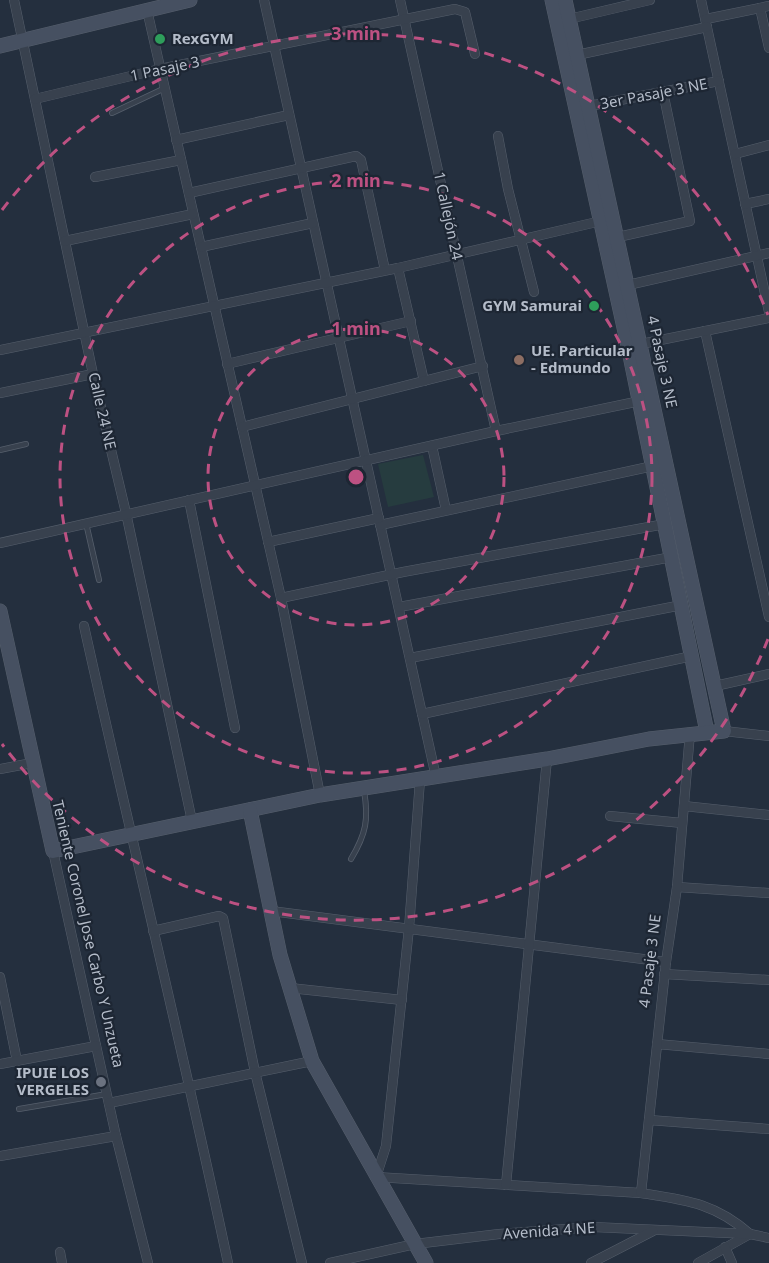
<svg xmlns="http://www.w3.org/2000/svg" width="769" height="1263" font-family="'Noto Sans',sans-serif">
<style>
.green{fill:#263c3f}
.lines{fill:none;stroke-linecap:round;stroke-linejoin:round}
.lane-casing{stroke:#565f6c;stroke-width:6}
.street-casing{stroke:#565f6c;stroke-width:10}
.secondary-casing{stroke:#565f6c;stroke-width:15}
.lane{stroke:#38414e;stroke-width:4.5}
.street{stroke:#38414e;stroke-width:9}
.secondary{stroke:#465061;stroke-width:14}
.ring{fill:none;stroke:#bd5182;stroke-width:3;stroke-dasharray:10 8}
.leisure-dot{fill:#2e9e5b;stroke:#1d2633;stroke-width:2}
.education-dot{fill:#8d6e63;stroke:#1d2633;stroke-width:2}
.worship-dot{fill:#6b7280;stroke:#1d2633;stroke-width:2}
.labels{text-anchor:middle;stroke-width:4.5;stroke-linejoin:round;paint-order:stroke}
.poi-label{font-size:15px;font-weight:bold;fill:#b4bcc9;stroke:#1d2633;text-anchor:start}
.street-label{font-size:15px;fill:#b4bcc9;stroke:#1d2633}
.centre{fill:#bd5182;stroke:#1d2633;stroke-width:3}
.ring-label{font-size:18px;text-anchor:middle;font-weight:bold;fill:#bd5182;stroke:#1d2633;stroke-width:4.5;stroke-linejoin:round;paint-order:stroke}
</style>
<rect width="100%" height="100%" fill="#242f3e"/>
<polygon class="green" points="423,455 434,497 388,507 378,464"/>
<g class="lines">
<g class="lane-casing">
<g id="lane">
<polyline points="112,113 165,88"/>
<polyline points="0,450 26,444"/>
<polyline points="86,523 99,580"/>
<path d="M351,859C366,834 369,819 364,791"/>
<polyline points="19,1109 107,1094"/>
</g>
</g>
<g class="street-casing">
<g id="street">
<polyline points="14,0 93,374 126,513 192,821"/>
<polyline points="264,0 436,777"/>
<polyline points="400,0 496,431"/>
<polyline points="701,0 769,312"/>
<polyline points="760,8 769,48"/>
<polyline points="147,10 281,598 320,795"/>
<polyline points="569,19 650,0"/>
<polyline points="706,19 769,6"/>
<polyline points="577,55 707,27"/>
<polyline points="35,99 160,69 455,9 465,12 475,54"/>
<polyline points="589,106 719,81"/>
<polyline points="498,136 508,189 534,292"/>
<polyline points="176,140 289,115"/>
<polyline points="735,154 769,145"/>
<polyline points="95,177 181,160"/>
<polyline points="189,193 356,156 361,160 385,270"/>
<polyline points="745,204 769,199"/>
<polyline points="618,237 690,221 663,92"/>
<polyline points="65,241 193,214"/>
<polyline points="201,247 313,223"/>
<polyline points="398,268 424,381"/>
<polyline points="628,285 769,253"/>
<polyline points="705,331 769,617"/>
<polyline points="641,344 769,318"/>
<polyline points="0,350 398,268 601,221"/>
<polyline points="227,364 411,321"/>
<polyline points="0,393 93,374"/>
<polyline points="242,427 483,366"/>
<polyline points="432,446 446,510"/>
<polyline points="189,500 235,728"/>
<polyline points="380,525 653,466"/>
<polyline points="268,542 379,518"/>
<polyline points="0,543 496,431 640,401"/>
<polyline points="281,598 403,572 665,524"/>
<polyline points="399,607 672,557"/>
<path d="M84,626C131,838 183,1050 228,1263"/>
<polyline points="410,658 682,605"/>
<polyline points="715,686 769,674"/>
<polyline points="422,714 692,656"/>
<polyline points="724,731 769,736"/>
<polyline points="0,769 32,763"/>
<path d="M420,780L409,928L386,1146L376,1177L641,1193C686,1200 715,1203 750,1234L698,1263"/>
<polyline points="684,806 769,815"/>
<polyline points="610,816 682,823"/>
<polyline points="53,851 116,1136 148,1263"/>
<polyline points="677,887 769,893"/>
<polyline points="271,911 666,962"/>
<polyline points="153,931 219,916 223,918 255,1072 302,1263"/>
<polyline points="664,974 769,980"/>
<polyline points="0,977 17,1061"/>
<polyline points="290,988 402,1000"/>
<polyline points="657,1044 769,1054"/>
<polyline points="0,1064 96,1046"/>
<polyline points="109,1103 312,1061"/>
<polyline points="649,1120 769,1129"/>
<polyline points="0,1156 116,1136"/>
<polyline points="506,1185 547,759"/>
<polyline points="641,1193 666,962 677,887 690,733"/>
<polyline points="725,1247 732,1263"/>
<polyline points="60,1252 62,1263"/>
<polyline points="330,1263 415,1244 499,1234 593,1227 750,1234 769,1238"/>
<polyline points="591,1263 653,1231"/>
</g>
</g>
<g class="secondary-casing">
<g id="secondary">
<polyline points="552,0 628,346 707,732"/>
<polyline points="0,46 190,0"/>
<polyline points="0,611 53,851 320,795 547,759 649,739 724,731 565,0"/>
<polyline points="250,810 280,955 312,1061 426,1263"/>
</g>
</g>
<use href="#lane" class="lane"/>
<use href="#street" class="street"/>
<use href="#secondary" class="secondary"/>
</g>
<g class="ring">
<circle cx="356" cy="477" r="148"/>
<circle cx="356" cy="477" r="296"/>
<path d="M768 639A443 443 0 0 1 2 744M2 210A443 443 0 0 1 768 315"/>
</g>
<g class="leisure-dot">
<circle cx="160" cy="39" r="6"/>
<circle cx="594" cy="306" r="6"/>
</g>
<circle class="education-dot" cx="519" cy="360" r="6"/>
<circle class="worship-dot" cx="101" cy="1082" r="6"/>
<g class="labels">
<g class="poi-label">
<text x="172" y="44">RexGYM</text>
<text x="582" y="311" text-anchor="end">GYM Samurai</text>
<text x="531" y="356">UE. Particular<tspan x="531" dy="17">- Edmundo</tspan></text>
<text x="89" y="1078" text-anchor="end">IPUIE LOS<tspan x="89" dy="17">VERGELES</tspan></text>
</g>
<g class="street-label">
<text transform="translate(165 69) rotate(-12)" y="5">1 Pasaje 3</text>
<text transform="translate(654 94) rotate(-11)" y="5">3er Pasaje 3 NE</text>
<text transform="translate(448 216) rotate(78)" y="5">1 Callejón 24</text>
<text transform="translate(662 362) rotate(78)" y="5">4 Pasaje 3 NE</text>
<text transform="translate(102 411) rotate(77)" y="5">Calle 24 NE</text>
<text transform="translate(88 934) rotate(77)" y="5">Teniente Coronel Jose Carbo Y Unzueta</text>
<text transform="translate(650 961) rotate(-83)" y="5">4 Pasaje 3 NE</text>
<text transform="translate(549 1231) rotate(-4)" y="5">Avenida 4 NE</text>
</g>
</g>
<circle cx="356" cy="477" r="9" class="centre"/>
<g class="ring-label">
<text x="356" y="40">3 min</text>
<text x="356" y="187">2 min</text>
<text x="356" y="335">1 min</text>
</g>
</svg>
